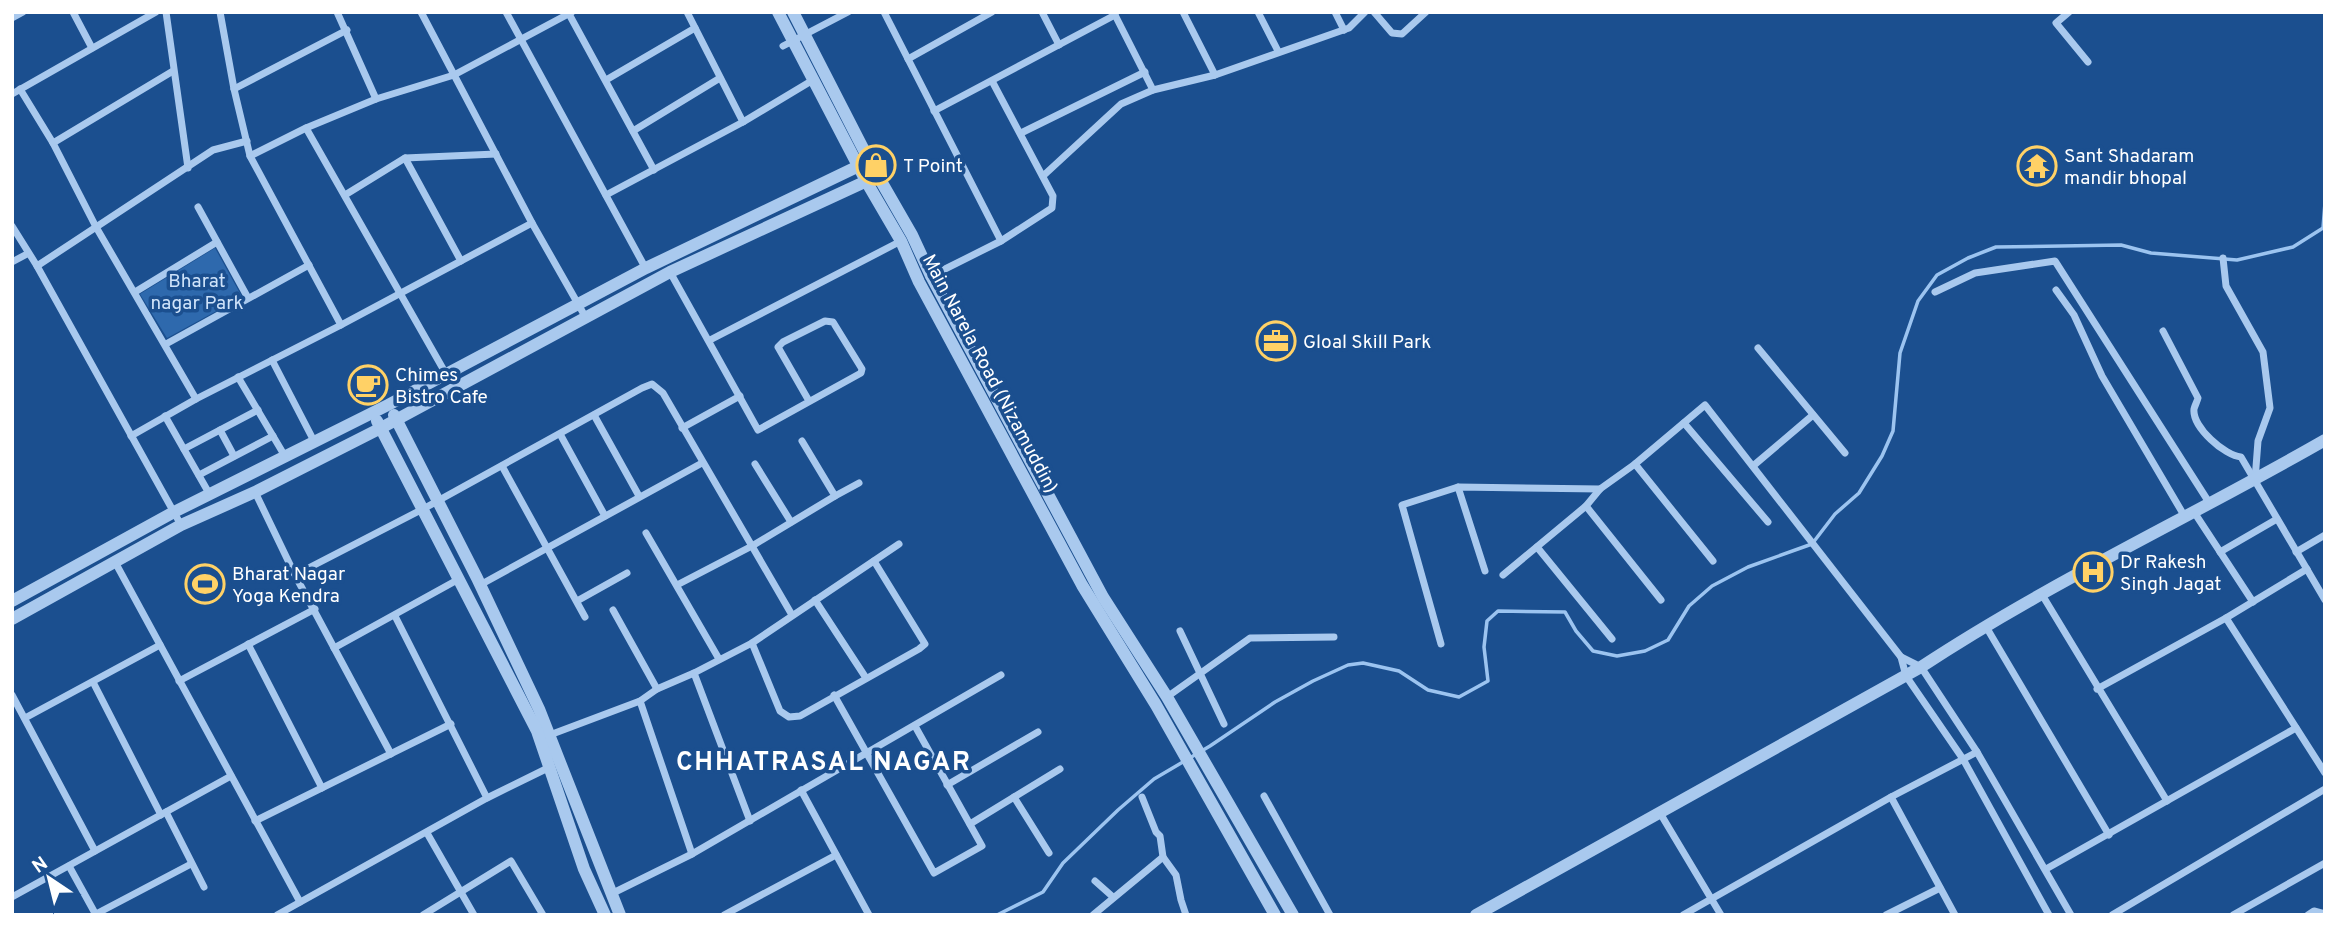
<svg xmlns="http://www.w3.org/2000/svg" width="2337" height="927" font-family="Overpass,sans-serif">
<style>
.park{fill:#2e69ad}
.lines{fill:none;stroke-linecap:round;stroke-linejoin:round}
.stream{stroke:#9cc4f0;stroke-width:3.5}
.minor{stroke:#a9c9ee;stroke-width:7}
.tertiary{stroke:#a9c9ee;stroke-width:12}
.labels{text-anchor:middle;stroke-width:7;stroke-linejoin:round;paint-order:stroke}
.poi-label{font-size:19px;fill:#fff;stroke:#1b4f8f;text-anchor:start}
.park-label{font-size:19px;fill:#cfe3fa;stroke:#1b4f8f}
.street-label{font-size:19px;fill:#fff;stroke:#1b4f8f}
.district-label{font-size:26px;font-weight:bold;letter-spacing:2px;fill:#fff;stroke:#1b4f8f}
</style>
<rect width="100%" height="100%" fill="#1b4f8f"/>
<polygon class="park" points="215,248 242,297 167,338 140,294"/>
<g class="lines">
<polyline class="stream" points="997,915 1043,892 1063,863 1118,810 1154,779 1210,746 1275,702 1313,681 1348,665 1363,663 1399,671 1428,690 1459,697 1488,681 1484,647 1487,621 1498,611 1565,612 1576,631 1593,651 1617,656 1645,651 1668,640 1689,606 1712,586 1748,567 1812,544 1835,514 1859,493 1882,456 1893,431 1900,353 1918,301 1937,275 1968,258 1996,247 2121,245 2151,253 2237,260 2293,247 2323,228 2325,203"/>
<g class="minor">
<polyline points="73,12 92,48"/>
<polyline points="166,12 188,168"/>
<polyline points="220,12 234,89 250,156 341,325"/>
<polyline points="337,12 376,99"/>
<polyline points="421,12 532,223 586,318"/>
<polyline points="506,12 646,269"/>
<polyline points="687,12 743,122"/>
<polyline points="884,12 1001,241"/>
<polyline points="1042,12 1059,45"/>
<polyline points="1183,12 1215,75"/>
<polyline points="1258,12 1278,51"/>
<polyline points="1335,12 1344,30"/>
<polyline points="1374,12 1392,33 1402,34 1426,12"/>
<polyline points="2069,12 2056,23 2088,62"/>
<polyline points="1114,13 1153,90"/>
<polyline points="569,14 654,170"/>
<polyline points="12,18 23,12"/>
<polyline points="783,46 848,12"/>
<polyline points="908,59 992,12"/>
<polyline points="606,80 695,28"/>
<polyline points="20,89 53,143 96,227 196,399"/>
<polyline points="234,89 347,30"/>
<polyline points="12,94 156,12"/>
<polyline points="934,111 1115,15"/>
<polyline points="306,128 446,374"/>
<polyline points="633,131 720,78"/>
<polyline points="1021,133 1145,72"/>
<polyline points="53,143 173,71"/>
<polyline points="250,156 306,128 376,99 454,75 572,12"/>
<polyline points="405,158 461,261"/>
<polyline points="1043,176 1121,104 1153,90 1215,75 1349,28 1365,12"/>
<polyline points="345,195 405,158 496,154"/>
<polyline points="606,195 743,122 813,80"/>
<polyline points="198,207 248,298"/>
<polyline points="12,226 37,266 181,525"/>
<polyline points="2223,258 2226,286 2263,352 2270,408 2258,441 2255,480"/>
<polyline points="12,262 27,254"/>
<polyline points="37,266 213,150 247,141"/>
<polyline points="670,272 758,430 861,373 862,369 833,322 825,321 783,342 778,347 809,401"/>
<polyline points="929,277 1001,241 1052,208 1053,196 992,81"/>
<polyline points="2056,290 2074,315 2102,376 2185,517"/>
<polyline points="135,292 217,242"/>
<polyline points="1935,292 1975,273 2055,261 2210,504"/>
<path d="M2163,331L2198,398C2197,402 2195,405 2194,409C2192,427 2225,456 2241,457L2325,600"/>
<polyline points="710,340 901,241"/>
<polyline points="166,344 309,265"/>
<polyline points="1758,348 1845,453"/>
<polyline points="272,360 315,443"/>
<polyline points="238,377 286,458"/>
<polyline points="594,415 639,496"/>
<polyline points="165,416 210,495"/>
<polyline points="1684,423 1768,522"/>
<polyline points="682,428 740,396"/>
<polyline points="220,430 234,456"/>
<polyline points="560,434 605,516"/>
<polyline points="131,436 196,399 341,325 532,223"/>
<polyline points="184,449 258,410"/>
<polyline points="755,464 791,522"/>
<polyline points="1635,464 1713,561"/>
<polyline points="502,466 585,617"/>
<polyline points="1753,466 1813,415"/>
<polyline points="199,475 273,436"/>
<polyline points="1458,487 1485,571"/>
<polyline points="255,492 295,575 391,754"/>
<polyline points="835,496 859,483"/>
<polyline points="1586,506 1661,600"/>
<polyline points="2194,512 2253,602"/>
<polyline points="646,533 719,659"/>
<polyline points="1537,547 1612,639"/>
<polyline points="2220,552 2277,519"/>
<polyline points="2296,552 2325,535"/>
<polyline points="115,562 300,902"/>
<polyline points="295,575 423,509 642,388 652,384 663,393 792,615"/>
<polyline points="1503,575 1586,506 1600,489 1635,464 1705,405 1901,657 1906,676 1963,759 2049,915"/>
<polyline points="480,585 702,463"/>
<polyline points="677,585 752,546 835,496 802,441"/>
<polyline points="2041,593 2167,801"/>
<polyline points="815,600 866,678"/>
<polyline points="577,601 627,573"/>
<polyline points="613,610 657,689"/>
<polyline points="395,616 487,798"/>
<polyline points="2226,618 2325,773"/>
<polyline points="1985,625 2109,835"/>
<polyline points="1180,631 1224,724"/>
<polyline points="752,643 780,711 789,717 800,716 919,649 925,644 874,561"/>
<polyline points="248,644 322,788"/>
<polyline points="1441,644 1402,505 1458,487 1600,489"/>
<polyline points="334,648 459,579"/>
<polyline points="1901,657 1921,667 1977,752 2071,915"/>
<polyline points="694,673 750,821"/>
<polyline points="179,681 315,609"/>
<polyline points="93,682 161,815"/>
<polyline points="2097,689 2226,618 2307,569"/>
<polyline points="12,695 95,851"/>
<polyline points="834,695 934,873 982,846 915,726"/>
<polyline points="1167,697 1250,638 1334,637"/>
<polyline points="640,701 692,854"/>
<polyline points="25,718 160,645"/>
<polyline points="547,736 640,701 657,689 694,673 752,643 899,544"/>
<polyline points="947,785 1038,732"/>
<polyline points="801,790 869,915"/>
<polyline points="1264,796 1330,915"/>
<polyline points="1014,797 1049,853"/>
<polyline points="1142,797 1156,832 1160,836 1163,857 1176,875 1181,900 1186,915"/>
<polyline points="1891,797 1955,915"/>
<polyline points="166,812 204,887"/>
<polyline points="1660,813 1721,915"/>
<polyline points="255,821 451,724"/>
<polyline points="970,824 1060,769"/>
<polyline points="427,833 474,915"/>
<polyline points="69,866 96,915"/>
<polyline points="2046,869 2296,728"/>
<polyline points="1095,881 1113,897"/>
<polyline points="611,894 692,854 1001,675"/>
<polyline points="12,897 231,776"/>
<polyline points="96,914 191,864"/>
<polyline points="277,915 487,798 550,767"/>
<polyline points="423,915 511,861 543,915"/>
<polyline points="724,915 836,855"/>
<polyline points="1093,915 1163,857"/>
<polyline points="1683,915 1891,797 1977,752"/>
<polyline points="1886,915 1940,888"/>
<polyline points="2112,915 2325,789"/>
<polyline points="2233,915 2325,863"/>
<polyline points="2308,915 2314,911 2325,914"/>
</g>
<g class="tertiary">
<polyline points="778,12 866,181 901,241 919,282 1082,585 1156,705 1275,915"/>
<polyline points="793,12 870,162 912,235 931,276 1103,597 1167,697 1293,915"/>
<polyline points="394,415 477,578 539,709 620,915"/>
<polyline points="377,421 537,731 584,869 605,915"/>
<polyline points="12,601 174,512 388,405 646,268 865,163"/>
<polyline points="12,619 181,525 255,492 381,428 670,272 871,179"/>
<path d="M1476,915L1921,667C2050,582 2191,517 2325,440"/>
</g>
</g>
<defs>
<g id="shop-ring" transform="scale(2.0125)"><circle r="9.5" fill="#1b4f8f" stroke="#ffd166" stroke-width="1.5"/><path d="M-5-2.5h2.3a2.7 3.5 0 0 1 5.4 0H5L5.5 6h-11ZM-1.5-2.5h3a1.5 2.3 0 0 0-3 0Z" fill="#ffd166"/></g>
<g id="temple-ring" transform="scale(2.0125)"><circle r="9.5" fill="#1b4f8f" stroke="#ffd166" stroke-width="1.5"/><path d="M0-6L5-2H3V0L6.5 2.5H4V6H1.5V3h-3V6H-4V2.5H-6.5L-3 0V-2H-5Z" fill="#ffd166"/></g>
<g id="office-ring" transform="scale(2.0125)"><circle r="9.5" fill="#1b4f8f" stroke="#ffd166" stroke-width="1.5"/><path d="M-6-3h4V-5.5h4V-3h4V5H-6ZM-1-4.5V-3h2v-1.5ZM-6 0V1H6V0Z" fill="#ffd166"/></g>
<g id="cafe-ring" transform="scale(2.0125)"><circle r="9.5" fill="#1b4f8f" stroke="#ffd166" stroke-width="1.5"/><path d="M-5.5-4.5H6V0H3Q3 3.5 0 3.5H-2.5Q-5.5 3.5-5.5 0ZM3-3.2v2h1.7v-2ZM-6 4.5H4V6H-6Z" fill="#ffd166"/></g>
<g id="hospital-ring" transform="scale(2.0125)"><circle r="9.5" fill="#1b4f8f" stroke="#ffd166" stroke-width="1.5"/><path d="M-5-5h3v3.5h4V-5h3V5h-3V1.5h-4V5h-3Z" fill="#ffd166"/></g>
<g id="stadium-ring" transform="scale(2.0125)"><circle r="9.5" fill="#1b4f8f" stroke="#ffd166" stroke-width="1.5"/><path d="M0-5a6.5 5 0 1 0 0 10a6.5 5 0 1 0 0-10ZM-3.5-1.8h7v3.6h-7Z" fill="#ffd166"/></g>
</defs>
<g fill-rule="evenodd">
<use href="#shop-ring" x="876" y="165"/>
<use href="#temple-ring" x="2037" y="166"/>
<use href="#office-ring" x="1276" y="341"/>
<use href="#cafe-ring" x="368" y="385"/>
<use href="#hospital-ring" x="2093" y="572"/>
<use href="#stadium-ring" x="205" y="584"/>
</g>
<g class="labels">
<g class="poi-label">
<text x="2064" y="162">Sant Shadaram<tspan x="2064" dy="22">mandir bhopal</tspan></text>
<text x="903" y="172">T Point</text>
<text x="1303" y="348">Gloal Skill Park</text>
<text x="395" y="381">Chimes<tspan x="395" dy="22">Bistro Cafe</tspan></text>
<text x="2120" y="568">Dr Rakesh<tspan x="2120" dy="22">Singh Jagat</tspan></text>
<text x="232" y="580">Bharat Nagar<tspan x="232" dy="22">Yoga Kendra</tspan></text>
</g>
<g class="park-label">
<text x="197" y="287">Bharat<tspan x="197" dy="22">nagar Park</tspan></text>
</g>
<g class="street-label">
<text transform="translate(991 373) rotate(62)" y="7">Main Narela Road (Nizamuddin)</text>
</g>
<g class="district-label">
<text x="824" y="770">CHHATRASAL NAGAR</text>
</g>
</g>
<rect width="2337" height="927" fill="none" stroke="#ffffff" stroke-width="28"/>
<g transform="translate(49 878) rotate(325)" stroke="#1b4f8f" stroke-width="5" paint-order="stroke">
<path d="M0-5L12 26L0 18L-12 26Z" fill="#ffffff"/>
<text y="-10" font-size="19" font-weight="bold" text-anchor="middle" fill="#ffffff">N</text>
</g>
</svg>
